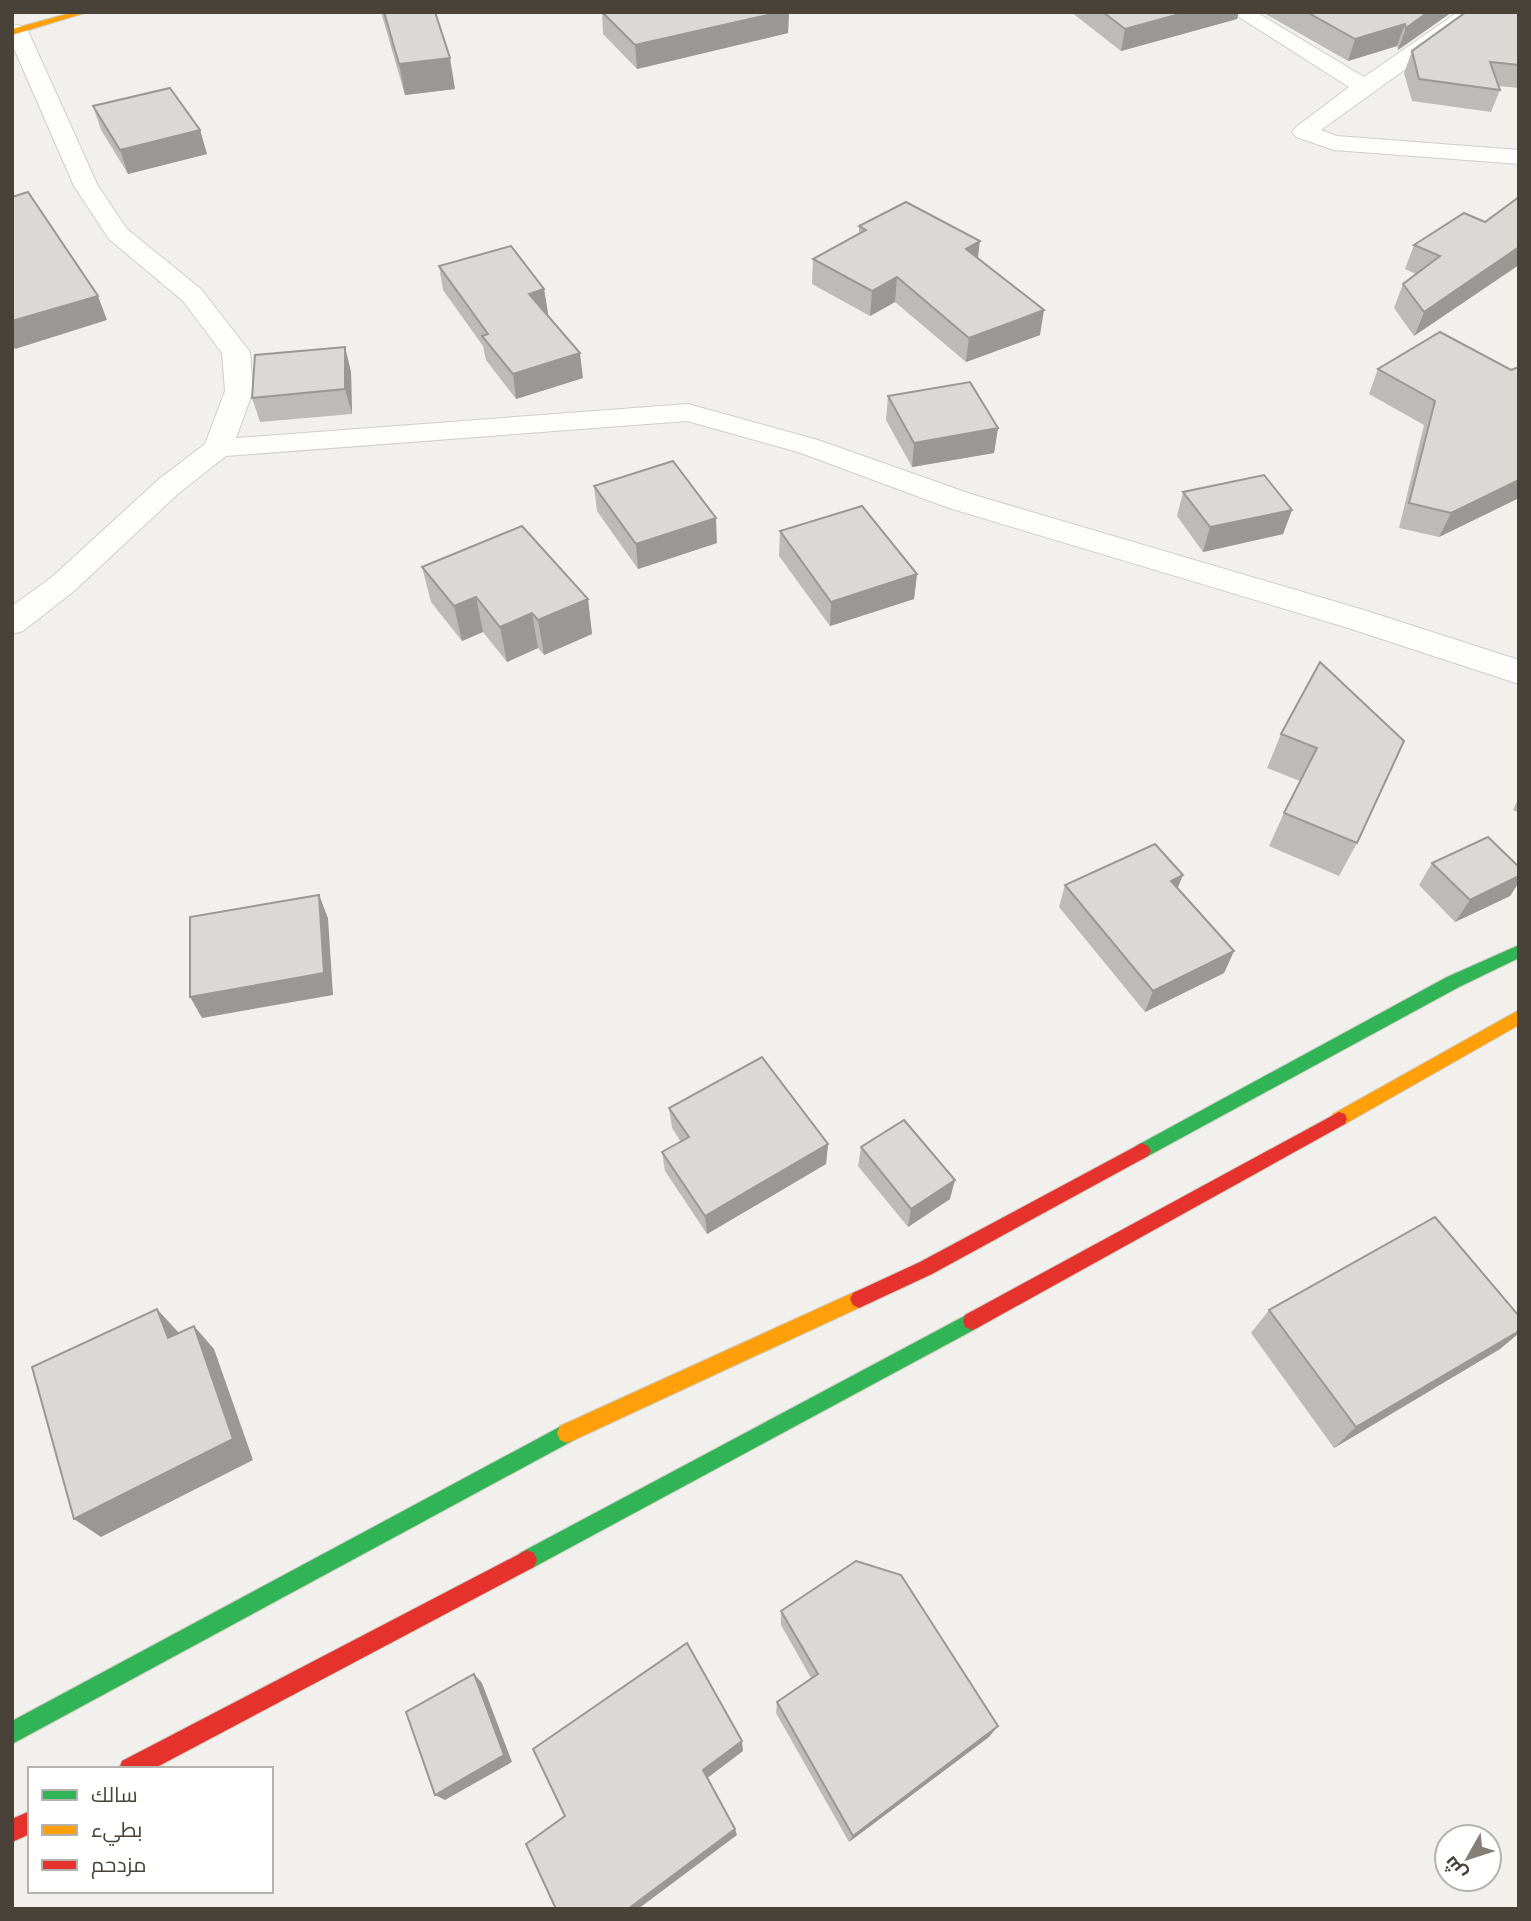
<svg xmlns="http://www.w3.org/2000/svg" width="1531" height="1921" font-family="'PT Sans',Cairo,sans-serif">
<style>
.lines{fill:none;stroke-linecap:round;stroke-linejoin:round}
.street-casing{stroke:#d0ceca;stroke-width:2}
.fast-casing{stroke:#d0cdc4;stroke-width:2}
.slow-casing{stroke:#d0cdc4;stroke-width:2}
.jam-casing{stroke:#d0cdc4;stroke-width:2}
.street{fill:#fdfdfc;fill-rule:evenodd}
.fast{fill:#30b455;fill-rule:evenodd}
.slow{fill:#ff9f0a;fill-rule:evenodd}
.jam{fill:#e5322d;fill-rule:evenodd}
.wall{fill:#bcbbb7}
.shaded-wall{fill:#999895}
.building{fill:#dbd9d5;stroke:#999895;stroke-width:2}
</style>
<rect width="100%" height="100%" fill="#f2f0ec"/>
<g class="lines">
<g class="street-casing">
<g id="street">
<polygon points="1231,12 1256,12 1364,77 1455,14 1454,12 1477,12 1478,15 1475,19 1321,130 1337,136 1519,150 1519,164 1334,150 1296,137 1292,132 1296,127 1349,87"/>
<polygon points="17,25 24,27 28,31 98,186 127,229 201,289 250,352 253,391 236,438 688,404 818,440 971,494 1367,611 1519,660 1519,684 1345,627 949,508 798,452 687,421 226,456 179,493 74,591 23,631 12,634 12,606 52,577 159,479 205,444 225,391 222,353 183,301 109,239 74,186 12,44 12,26"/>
</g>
</g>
<g class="fast-casing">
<g id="fast">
<polygon points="1519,945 1519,958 1459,987 1148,1156 1142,1159 1136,1156 1133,1151 1136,1146 1447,977"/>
<polygon points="972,1312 979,1315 981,1321 979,1327 534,1567 527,1570 520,1567 517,1560 520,1553"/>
<polygon points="567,1423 574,1426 577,1433 574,1440 12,1744 12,1721"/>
</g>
</g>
<g class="slow-casing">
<g id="slow">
<polygon points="74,12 88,12 12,35 12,29"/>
<polygon points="1519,1010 1519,1025 1345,1124 1339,1126 1333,1124 1331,1119 1333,1114"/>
<polygon points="859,1290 865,1293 868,1299 865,1305 574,1440 567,1443 560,1440 557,1433 560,1426"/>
</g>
</g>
<g class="jam-casing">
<g id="jam">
<polygon points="1339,1112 1345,1114 1347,1119 1345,1124 979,1327 972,1330 965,1327 963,1321 965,1315"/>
<polygon points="1142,1143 1148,1146 1151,1151 1148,1156 932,1274 859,1308 853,1305 850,1299 853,1293 920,1262"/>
<polygon points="527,1550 534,1553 537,1560 534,1567 153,1769 119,1769 122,1761"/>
<polygon points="30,1811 30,1834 12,1842 12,1819"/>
</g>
</g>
<use href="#street" class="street"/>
<use href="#fast" class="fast"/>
<use href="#slow" class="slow"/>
<use href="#jam" class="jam"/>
</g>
<g class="wall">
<polygon points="381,12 435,12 455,89 405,95"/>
<polygon points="602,12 789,12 788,33 637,69 603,34"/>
<polygon points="1071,12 1239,12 1237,19 1121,51"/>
<polygon points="1262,12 1452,12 1398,50 1397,46 1348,61"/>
<polygon points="1519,12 1519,88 1499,86 1500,90 1491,112 1412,101 1404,73 1412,51"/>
<polygon points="93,106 200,130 207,154 128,174 101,130"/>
<polygon points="1464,213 1414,336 1394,308 1403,284 1416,274 1405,269 1414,245"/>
<polygon points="859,226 978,258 1040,335 966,362 895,302 870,316 812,284 813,259 859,234"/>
<polygon points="439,266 544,289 548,314 546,314 583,378 516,399 486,360 483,346 443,290"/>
<polygon points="345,347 351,372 352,414 260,422 252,398"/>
<polygon points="1519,367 1519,498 1439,537 1399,528 1424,425 1369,394 1378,369 1511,370"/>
<polygon points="888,396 998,428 994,453 912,467 886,420"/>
<polygon points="594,486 717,543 638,569 597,511"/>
<polygon points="1183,492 1292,510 1283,534 1203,552 1177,516"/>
<polygon points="780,531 917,574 914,599 830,626 779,556"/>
<polygon points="422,567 588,599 592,634 544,655 538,648 507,662 483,632 462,641 431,602"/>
<polygon points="1320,662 1357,843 1339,876 1269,846 1284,813 1300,781 1267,768 1281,734"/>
<polygon points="1519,797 1519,813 1513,810"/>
<polygon points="1432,863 1519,867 1519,882 1510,896 1455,922 1419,885"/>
<polygon points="1065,885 1178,888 1234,951 1224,973 1145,1012 1059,907"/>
<polygon points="669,1108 828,1144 826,1164 707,1234 665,1171 662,1152 681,1142 672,1128"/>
<polygon points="861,1147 950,1199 908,1227 858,1166"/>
<polygon points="1269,1310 1519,1316 1519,1333 1500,1349 1334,1448 1251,1333"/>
<polygon points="781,1611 989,1737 849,1842 776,1713 777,1702 811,1678 781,1625"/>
</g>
<g class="shaded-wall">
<polygon points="781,12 789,12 788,33 637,69 635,45"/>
<polygon points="1187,12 1239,12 1237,19 1121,51 1125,29"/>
<polygon points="1428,12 1452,12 1398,50 1406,28"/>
<polygon points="1405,24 1397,46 1348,61 1355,39"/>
<polygon points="450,58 455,89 405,95 399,64"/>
<polygon points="200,130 207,154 128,174 120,150"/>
<polygon points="980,241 977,266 966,249"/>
<polygon points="1519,247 1519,265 1414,336 1424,312"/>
<polygon points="897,277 895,302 870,316 872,291"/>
<polygon points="544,289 548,314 532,318 529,294"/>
<polygon points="98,296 107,320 15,349 12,343 12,321"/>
<polygon points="1044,310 1040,335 966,362 969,338"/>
<polygon points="345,347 351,372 352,414 345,389"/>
<polygon points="580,353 583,378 516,399 513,374"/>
<polygon points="998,428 994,453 912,467 914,443"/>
<polygon points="1519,480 1519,498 1439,537 1451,513"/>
<polygon points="1292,510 1283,534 1203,552 1210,527"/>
<polygon points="716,518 717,543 638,569 636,544"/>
<polygon points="917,574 914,599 830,626 831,602"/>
<polygon points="476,597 483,632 462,641 454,606"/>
<polygon points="588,599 592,634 544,655 538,620"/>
<polygon points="532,613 538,648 507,662 500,627"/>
<polygon points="1183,875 1174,897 1171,881"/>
<polygon points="1519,876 1519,882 1510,896 1455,922 1470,900"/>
<polygon points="319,895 328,918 333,995 202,1018 190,997"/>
<polygon points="1234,951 1224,973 1145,1012 1153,991"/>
<polygon points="828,1144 826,1164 707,1234 705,1216"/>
<polygon points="955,1180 950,1199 908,1227 911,1209"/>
<polygon points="157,1309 179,1333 168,1338"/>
<polygon points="194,1326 214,1349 253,1460 101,1537 74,1519"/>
<polygon points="1519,1331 1519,1333 1500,1349 1334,1448 1356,1427"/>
<polygon points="474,1674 482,1683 512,1762 445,1800 435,1795"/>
<polygon points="998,1726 989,1737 849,1842 853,1836"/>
<polygon points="742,1741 743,1751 706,1779 703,1770"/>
<polygon points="735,1829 737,1835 638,1909 628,1909"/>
</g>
<g class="building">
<polygon points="384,12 435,12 450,58 399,64"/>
<polygon points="602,12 781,12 635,45"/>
<polygon points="1103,12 1187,12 1125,29"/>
<polygon points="1307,12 1428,12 1406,28 1405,24 1355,39"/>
<polygon points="1466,12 1519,12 1519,65 1490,62 1500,90 1419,79 1412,51"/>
<polygon points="170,88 200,130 120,150 93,106"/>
<polygon points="28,192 98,296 12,321 12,197"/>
<polygon points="1519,197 1519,247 1424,312 1403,284 1440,256 1414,245 1464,213 1485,222"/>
<polygon points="906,202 980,241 966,249 1044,310 969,338 897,277 872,291 813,259 866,230 859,226"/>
<polygon points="511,246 544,289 529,294 580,353 513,374 482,336 488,334 439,266"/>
<polygon points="1440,332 1511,370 1519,367 1519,480 1451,513 1409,503 1435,401 1378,369"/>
<polygon points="345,347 345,389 252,398 255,355"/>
<polygon points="970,382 998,428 914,443 888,396"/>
<polygon points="673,461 716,518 636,544 594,486"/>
<polygon points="1264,475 1292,510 1210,527 1183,492"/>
<polygon points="862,506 917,574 831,602 780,531"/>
<polygon points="522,526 588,599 538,620 532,613 500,627 476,597 454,606 422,567"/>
<polygon points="1320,662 1404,741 1357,843 1284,813 1317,748 1281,734"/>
<polygon points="1488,837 1519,867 1519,876 1470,900 1432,863"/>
<polygon points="1155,844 1183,875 1171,881 1234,951 1153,991 1065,885"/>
<polygon points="319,895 324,973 190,997 190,917"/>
<polygon points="762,1057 828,1144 705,1216 662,1152 689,1137 669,1108"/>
<polygon points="904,1120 955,1180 911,1209 861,1147"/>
<polygon points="1435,1217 1519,1316 1519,1331 1356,1427 1269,1310"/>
<polygon points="157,1309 168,1338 194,1326 233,1439 74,1519 32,1367"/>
<polygon points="856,1561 901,1575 998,1726 853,1836 777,1702 818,1674 781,1611"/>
<polygon points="687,1643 742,1741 703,1770 735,1829 628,1909 556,1909 526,1844 565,1816 533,1749"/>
<polygon points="474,1674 504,1755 435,1795 406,1712"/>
</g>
<rect width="1531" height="1921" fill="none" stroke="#484238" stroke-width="28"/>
<rect x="28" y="1767" width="245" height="126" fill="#ffffff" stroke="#b6b3af" stroke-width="2"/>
<rect x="42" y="1790" width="35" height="10" fill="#30b455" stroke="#b6b3af" stroke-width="2"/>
<text x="91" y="1802" font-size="21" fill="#484238">سالك</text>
<rect x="42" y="1825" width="35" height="10" fill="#ff9f0a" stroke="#b6b3af" stroke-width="2"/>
<text x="91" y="1837" font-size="21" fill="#484238">بطيء</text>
<rect x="42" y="1860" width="35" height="10" fill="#e5322d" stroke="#b6b3af" stroke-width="2"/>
<text x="91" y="1872" font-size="21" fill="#484238">مزدحم</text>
<g transform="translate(1468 1858) rotate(231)"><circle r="33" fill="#ffffff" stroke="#b6b3af" stroke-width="2"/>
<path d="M0-5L12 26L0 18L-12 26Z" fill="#847f77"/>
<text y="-10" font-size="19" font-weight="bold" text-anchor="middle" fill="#484238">ش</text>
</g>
</svg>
